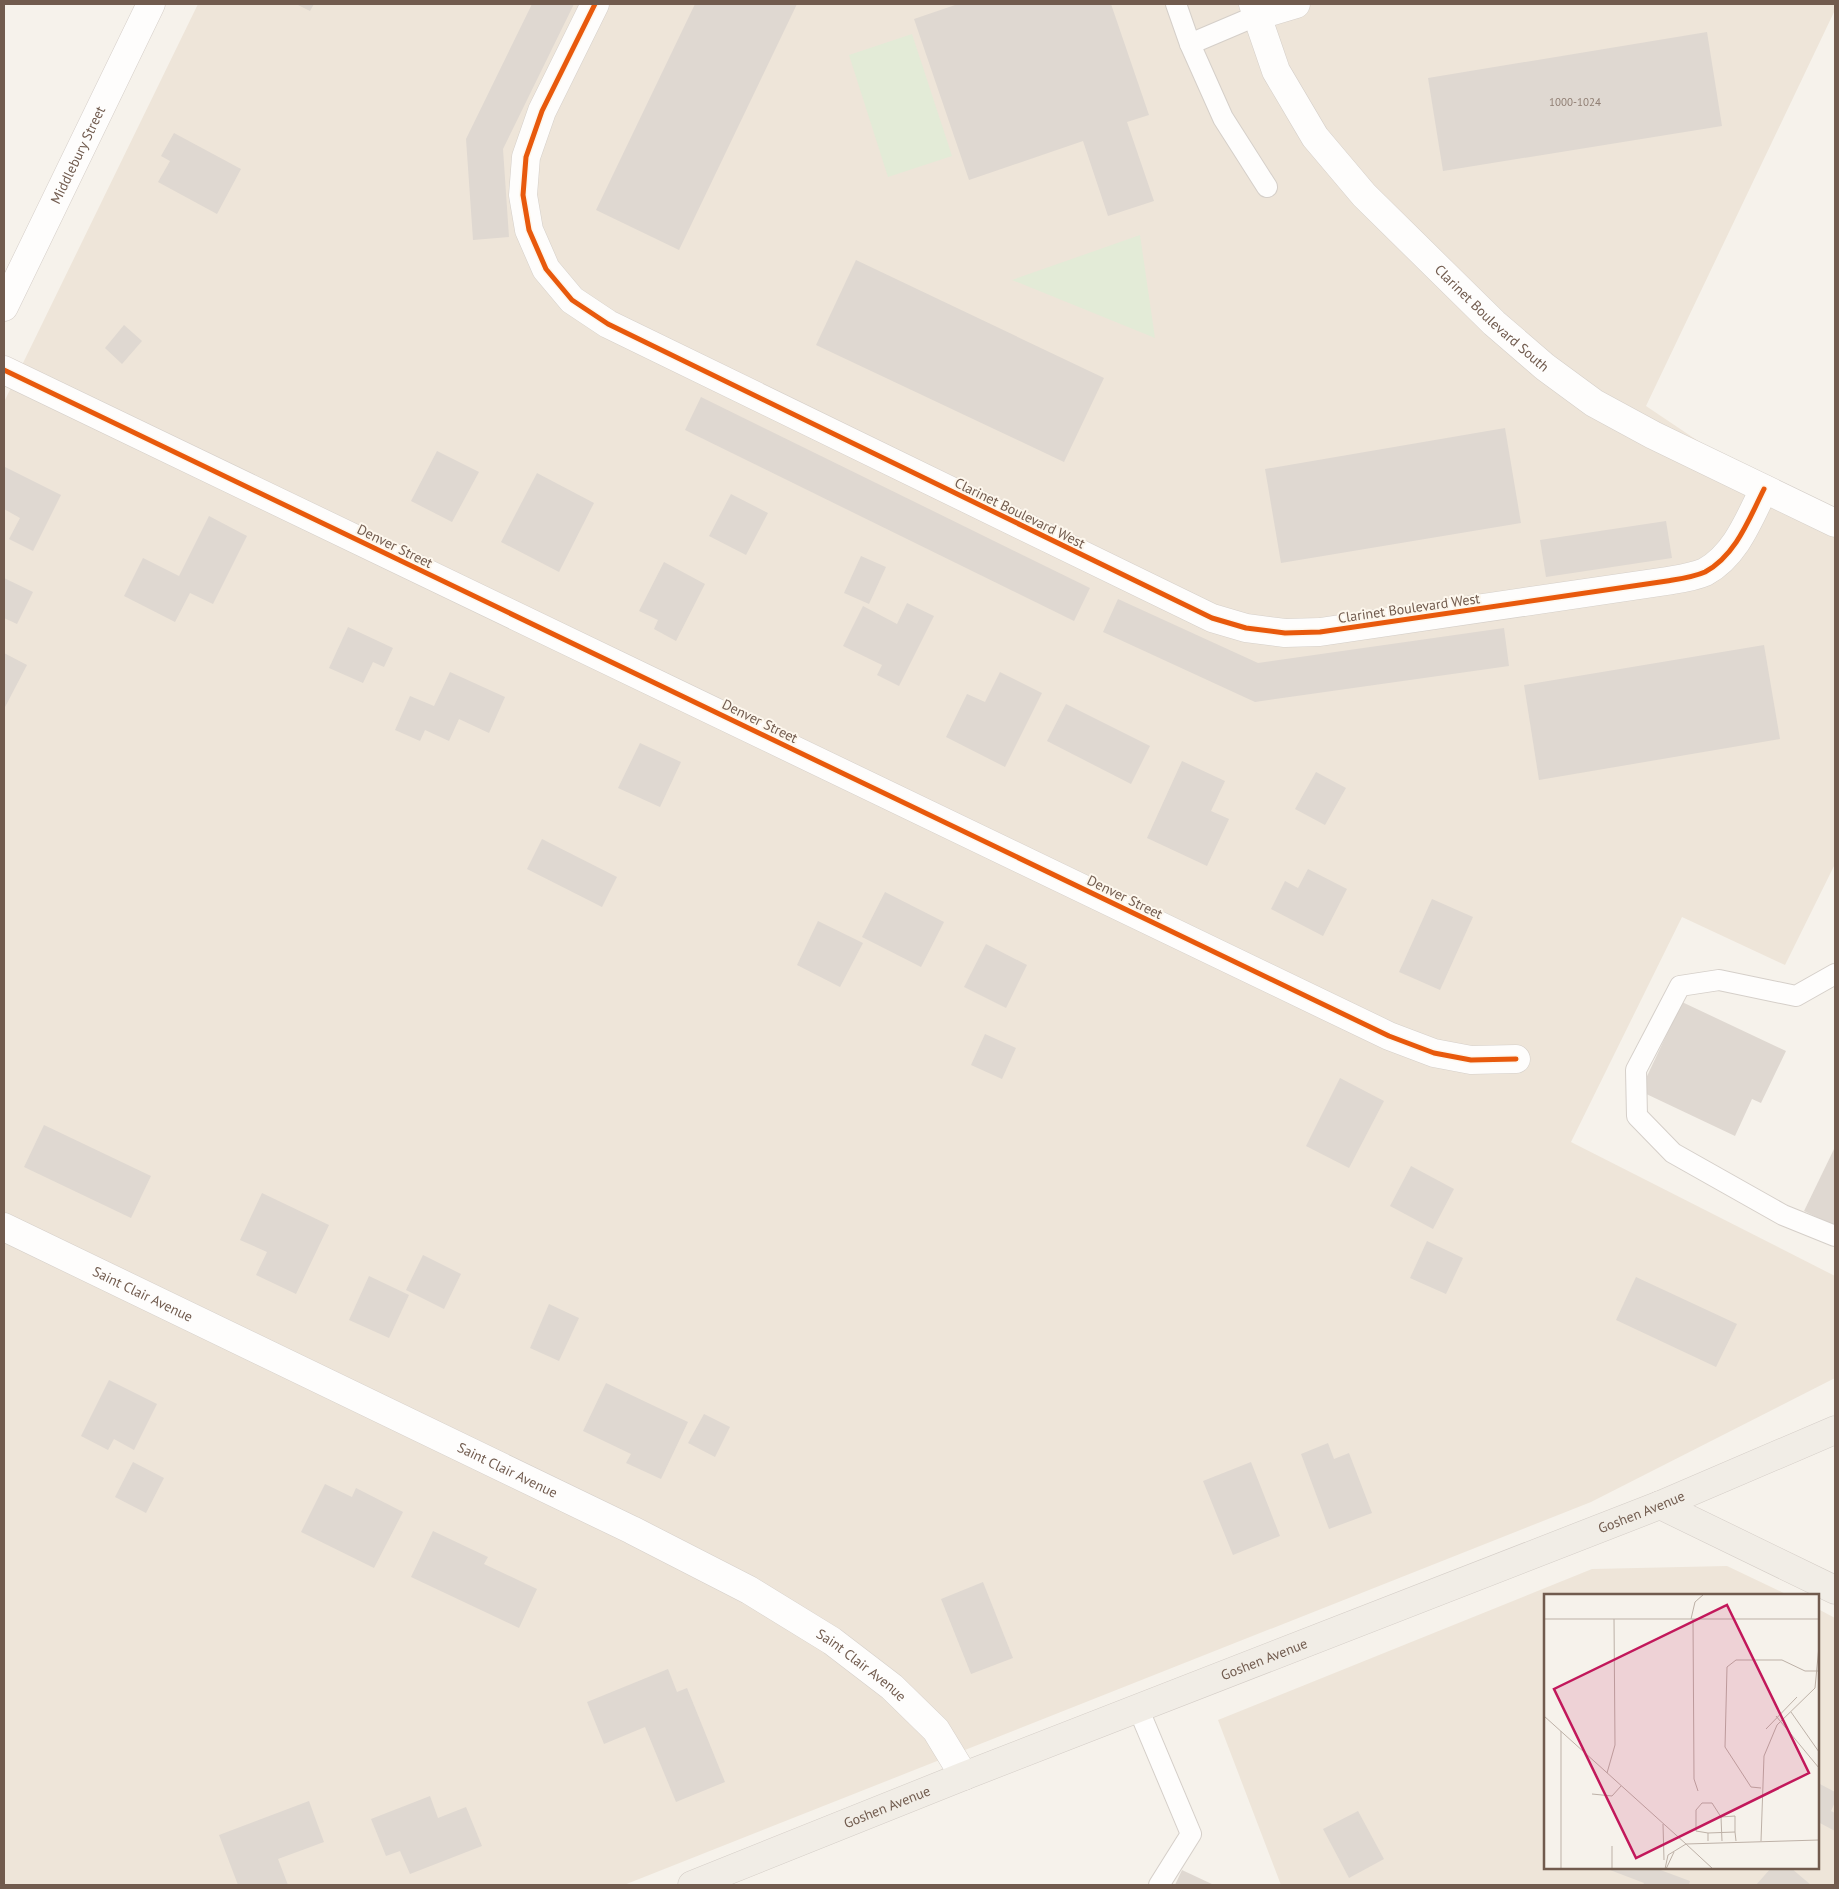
<svg xmlns="http://www.w3.org/2000/svg" width="1839" height="1889" font-family="'PT Sans',sans-serif">
<style>
.residential{fill:#eee5d9}
.park{fill:#e3ebd7}
.building{fill:#dfd8d1}
.lines{fill:none;stroke-linecap:round;stroke-linejoin:round}
.lane-casing{stroke:#d5cfc9;stroke-width:22}
.street-casing{stroke:#d5cfc9;stroke-width:29}
.secondary-casing{stroke:#d5cec8;stroke-width:29}
.primary-casing{stroke:#d4cdc7;stroke-width:29}
.lane{stroke:#fefdfc;stroke-width:20}
.street{stroke:#fefdfc;stroke-width:28}
.secondary{stroke:#fefdfc;stroke-width:28}
.primary{stroke:#f1ede6;stroke-width:28}
.cycleway-casing{stroke:#fdf7ed;stroke-width:8}
.cycleway{stroke:#e8590c;stroke-width:5}
.labels{text-anchor:middle;stroke-width:4;stroke-linejoin:round;paint-order:stroke}
.number-label{font-size:11px;fill:#8f7d72}
.street-label{font-size:14px;fill:#715b4e;stroke:#fdf7ed}
.inset-road{fill:none;stroke:#bdb1a7;stroke-width:1}
.view{fill:#c2185b;fill-opacity:0.15;stroke:#c2185b;stroke-width:2.5}
.inset-edge{fill:none;stroke:#715b4e;stroke-width:2.5}
</style>
<rect width="100%" height="100%" fill="#f6f2eb"/>
<g class="residential">
<polygon points="198,4 1835,4 1835,10 1646,406 1835,533 1835,864 1785,965 1682,917 1571,1142 1835,1276 1835,1378 1591,1502 624,1885 4,1885 4,402"/>
<polygon points="1727,1566 1788,1595 1545,1595 1545,1868 1818,1868 1818,1609 1835,1618 1835,1885 1281,1885 1218,1720 1592,1569"/>
</g>
<g class="park">
<polygon points="912,34 952,156 888,177 849,55"/>
<polygon points="1140,235 1155,338 1012,280"/>
</g>
<g class="building">
<polygon points="296,4 314,4 310,11"/>
<polygon points="532,4 574,4 503,149 509,237 473,240 466,139"/>
<polygon points="695,4 797,4 679,250 596,210"/>
<polygon points="958,4 1111,4 1149,115 1127,122 1154,201 1108,216 1083,141 969,180 914,19"/>
<polygon points="1707,32 1722,126 1443,171 1428,78"/>
<polygon points="174,133 241,169 217,214 158,182 170,161 161,156"/>
<polygon points="856,260 1104,378 1064,462 816,345"/>
<polygon points="124,325 142,341 122,364 105,348"/>
<polygon points="701,397 1090,588 1074,621 685,430"/>
<polygon points="1505,428 1521,523 1281,563 1265,469"/>
<polygon points="437,451 479,472 452,522 411,501"/>
<polygon points="5,467 61,495 33,551 9,539 20,518 4,509 4,470"/>
<polygon points="537,473 594,503 559,572 501,542"/>
<polygon points="731,494 768,513 746,555 709,536"/>
<polygon points="209,516 247,536 213,604 190,593 175,622 124,596 143,558 179,576"/>
<polygon points="1666,521 1672,558 1546,577 1540,540"/>
<polygon points="861,556 886,567 869,604 844,593"/>
<polygon points="664,562 705,584 676,641 654,629 658,620 639,611"/>
<polygon points="4,578 33,592 17,624 4,618"/>
<polygon points="1118,599 1258,663 1504,628 1509,666 1255,702 1103,632"/>
<polygon points="907,603 934,616 899,686 877,675 882,665 843,646 863,606 897,624"/>
<polygon points="348,627 393,648 384,667 373,662 363,683 329,668"/>
<polygon points="1764,645 1780,739 1539,780 1524,685"/>
<polygon points="4,653 27,665 4,709"/>
<polygon points="450,672 505,697 489,733 459,719 449,741 425,730 420,741 395,730 410,696 434,706"/>
<polygon points="1000,672 1042,693 1005,767 946,737 967,694 985,702"/>
<polygon points="1066,704 1150,746 1131,784 1047,741"/>
<polygon points="640,743 681,762 660,807 618,788"/>
<polygon points="1182,761 1225,781 1211,811 1229,819 1207,866 1147,838"/>
<polygon points="1316,772 1346,788 1325,825 1295,809"/>
<polygon points="542,839 617,877 602,907 527,869"/>
<polygon points="1308,869 1347,889 1323,936 1271,909 1285,881 1298,888"/>
<polygon points="885,892 944,922 921,967 862,937"/>
<polygon points="1432,899 1473,917 1440,990 1399,972"/>
<polygon points="818,921 863,943 840,987 797,965"/>
<polygon points="986,944 1027,965 1006,1008 964,987"/>
<polygon points="1682,1002 1786,1051 1761,1103 1752,1099 1735,1136 1640,1091"/>
<polygon points="985,1034 1016,1048 1002,1079 971,1065"/>
<polygon points="1340,1078 1384,1101 1349,1168 1306,1146"/>
<polygon points="44,1125 151,1176 131,1218 24,1167"/>
<polygon points="1835,1147 1835,1226 1804,1211"/>
<polygon points="1411,1166 1454,1189 1433,1229 1390,1206"/>
<polygon points="262,1193 329,1225 296,1294 256,1275 267,1252 240,1240"/>
<polygon points="1427,1241 1463,1258 1446,1294 1410,1278"/>
<polygon points="423,1255 461,1274 444,1309 406,1290"/>
<polygon points="369,1276 409,1295 389,1338 349,1320"/>
<polygon points="1636,1277 1737,1324 1716,1367 1616,1320"/>
<polygon points="549,1304 579,1318 559,1361 530,1348"/>
<polygon points="109,1380 157,1404 134,1450 114,1439 108,1450 81,1436"/>
<polygon points="606,1383 688,1422 661,1479 626,1463 631,1454 583,1431"/>
<polygon points="704,1414 730,1427 715,1457 688,1443"/>
<polygon points="1328,1443 1334,1459 1349,1453 1372,1513 1329,1529 1301,1454"/>
<polygon points="133,1462 164,1478 146,1513 115,1497"/>
<polygon points="1251,1462 1280,1536 1233,1555 1203,1481"/>
<polygon points="325,1484 352,1497 356,1488 403,1512 374,1568 301,1532"/>
<polygon points="433,1531 488,1557 484,1564 537,1589 519,1628 411,1577"/>
<polygon points="983,1582 1013,1658 971,1674 941,1599"/>
<polygon points="668,1669 677,1692 687,1688 725,1782 676,1802 645,1727 604,1744 587,1702"/>
<polygon points="1818,1783 1835,1792 1835,1802 1831,1811 1835,1813 1835,1831 1818,1822"/>
<polygon points="430,1796 438,1818 466,1807 482,1846 410,1874 400,1851 386,1856 371,1819"/>
<polygon points="309,1801 324,1842 278,1859 288,1885 238,1885 219,1835"/>
<polygon points="1358,1811 1384,1859 1349,1878 1323,1829"/>
<polygon points="1610,1868 1655,1868 1690,1881 1689,1885 1643,1885 1644,1883 1610,1870"/>
<polygon points="1771,1868 1791,1868 1811,1885 1756,1885"/>
<polygon points="1182,1870 1214,1885 1175,1885"/>
</g>
<g class="lines">
<g class="lane-casing">
<g id="lane">
<polyline points="1176,4 1190,44 1223,118 1267,187"/>
<polyline points="1190,44 1256,16"/>
<polyline points="1835,974 1796,996 1719,980 1680,986 1636,1070 1637,1116 1673,1153 1783,1215 1835,1236"/>
<polyline points="1138,1708 1191,1834 1159,1885"/>
</g>
</g>
<g class="street-casing">
<g id="street">
<path d="M595,4L542,111L526,157L523,195L529,230L546,269L572,300L608,324L1212,618L1246,628L1285,633L1320,632L1667,581C1679,579 1694,577 1705,572C1736,555 1749,519 1764,489"/>
<path id="s1" d="M1253,4L1276,71L1315,137L1364,195L1494,323L1545,367L1594,403L1653,435L1835,523"/>
<polyline points="1256,16 1296,4"/>
<polyline points="4,370 1389,1036 1434,1053 1471,1060 1516,1059"/>
<path id="s2" d="M4,1227L632,1530L749,1590L832,1641L892,1687L936,1730L964,1776"/>
</g>
</g>
<g class="secondary-casing">
<g id="secondary">
<path id="s3" d="M4,307L151,4"/>
</g>
</g>
<g class="primary-casing">
<g id="primary">
<polyline points="1660,1505 1835,1590"/>
<path id="s4" d="M692,1885L964,1776L1660,1505L1835,1430"/>
</g>
</g>
<use href="#lane" class="lane"/>
<use href="#street" class="street"/>
<use href="#secondary" class="secondary"/>
<use href="#primary" class="primary"/>
<g class="cycleway-casing">
<g id="cycleway">
<path d="M595,4L542,111L526,157L523,195L529,230L546,269L572,300L608,324L1212,618L1246,628L1285,633L1320,632L1667,581C1679,579 1694,577 1705,572C1736,555 1749,519 1764,489"/>
<polyline points="4,370 1389,1036 1434,1053 1471,1060 1516,1059"/>
</g>
</g>
<use href="#cycleway" class="cycleway"/>
</g>
<g class="labels">
<g class="number-label">
<text x="1575" y="106">1000-1024</text>
</g>
<g class="street-label">
<text dy="5" stroke="none"><textPath href="#s3" startOffset="169">Middlebury Street</textPath></text>
<text dy="5" stroke="none"><textPath href="#s1" startOffset="401">Clarinet Boulevard South</textPath></text>
<text transform="translate(1020 513) rotate(26)" y="5">Clarinet Boulevard West</text>
<text transform="translate(395 546) rotate(26)" y="5">Denver Street</text>
<text transform="translate(1409 608) rotate(-8)" y="5">Clarinet Boulevard West</text>
<text transform="translate(760 721) rotate(26)" y="5">Denver Street</text>
<text transform="translate(1125 897) rotate(26)" y="5">Denver Street</text>
<text dy="5" stroke="none"><textPath href="#s2" startOffset="154">Saint Clair Avenue</textPath></text>
<text dy="5" stroke="none"><textPath href="#s2" startOffset="559">Saint Clair Avenue</textPath></text>
<text dy="5" stroke="none"><textPath href="#s4" startOffset="1020">Goshen Avenue</textPath></text>
<text dy="5" stroke="none"><textPath href="#s4" startOffset="615">Goshen Avenue</textPath></text>
<text dy="5" stroke="none"><textPath href="#s2" startOffset="964">Saint Clair Avenue</textPath></text>
<text dy="5" stroke="none"><textPath href="#s4" startOffset="210">Goshen Avenue</textPath></text>
</g>
</g>
<g transform="translate(1544 1594)">
<rect width="275" height="275" fill="#f6f2eb"/>
<path class="inset-road" d="M0,25H275M147,25L151,8L160,0M149,25L150,185L154,197M247,118L275,158M0,122L142,250L275,246M232,122L275,174M222,135L253,103M63,179L71,151L70,25M217,194L207,193L181,153L183,73L192,66H238L261,77H275M48,200L68,202L77,192M177,223L191,222V238M119,230L120,266M164,239L152,237V216L158,209H168L177,223L178,247M164,247V239L191,238L192,247M217,247L220,162L233,131L271,94L275,52M68,252V275M17,275V137M121,275L124,261L142,250L169,275M122,275L130,258"/>
<path class="view" d="M183,11L265,179L92,264L10,95Z"/>
<rect width="275" height="275" class="inset-edge"/>
</g>
<rect width="1839" height="1889" fill="none" stroke="#715b4e" stroke-width="10"/>
</svg>
